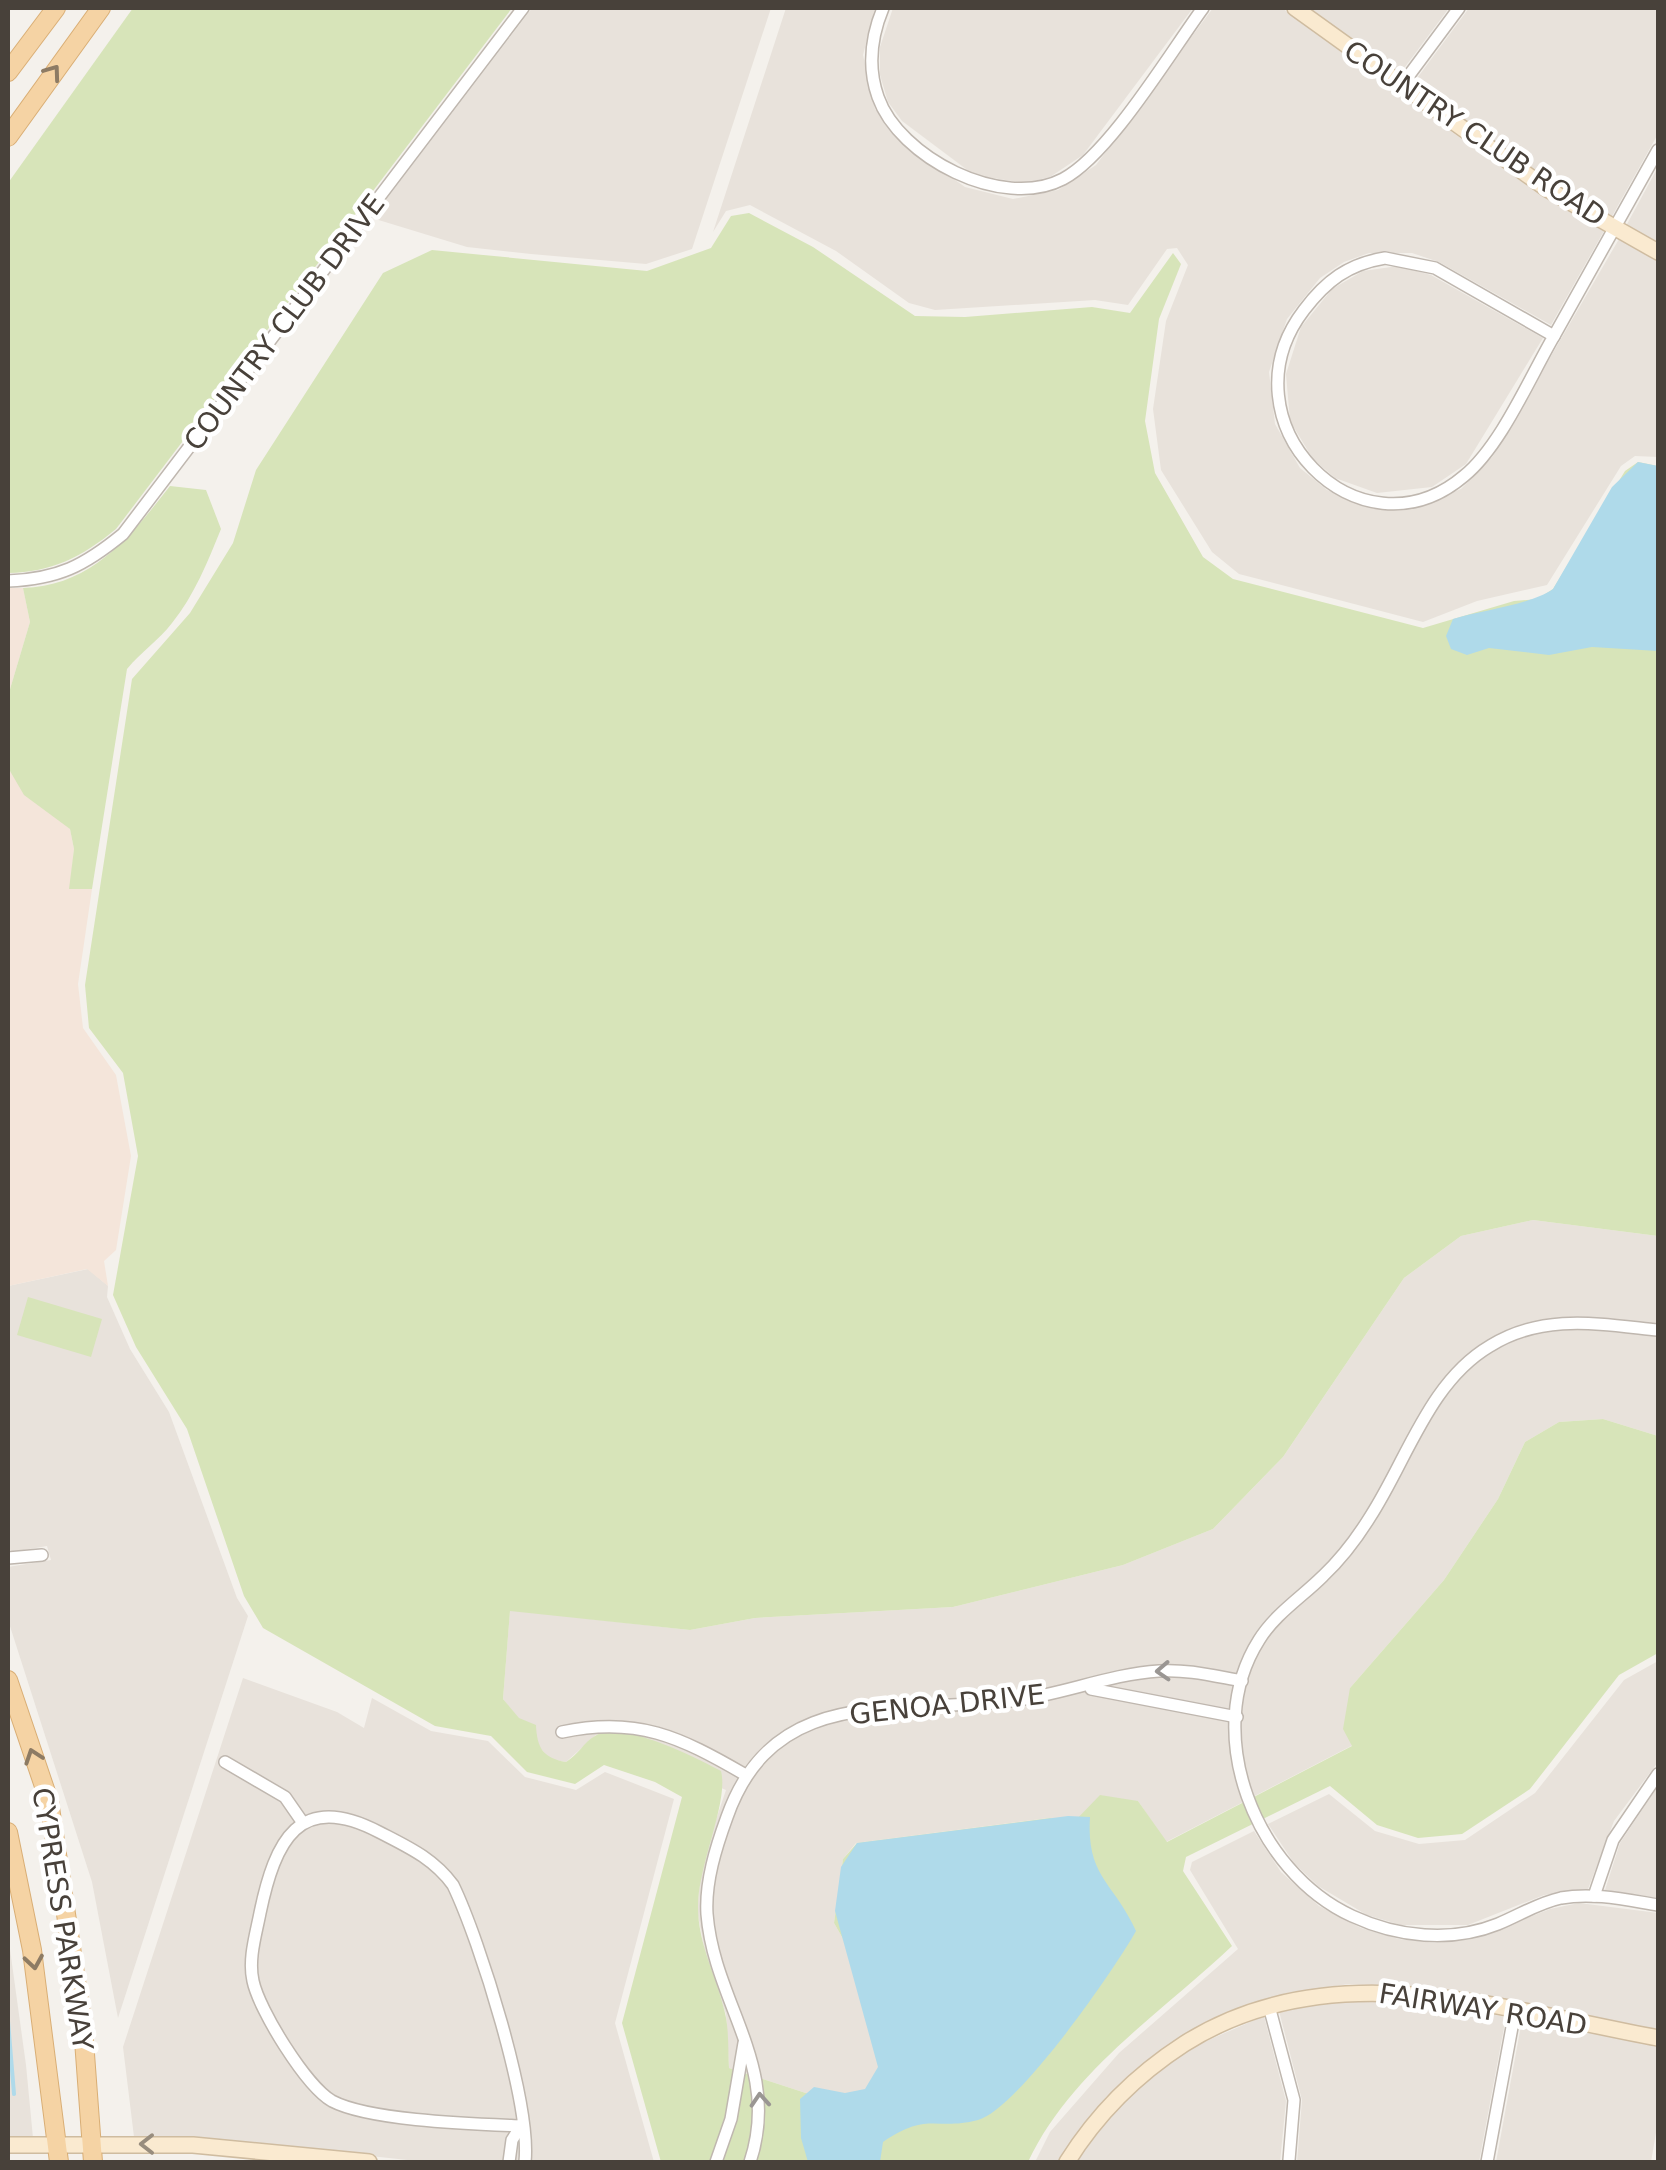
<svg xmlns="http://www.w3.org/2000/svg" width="1666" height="2170" font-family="'DejaVu Sans',sans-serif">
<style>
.residential{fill:#e8e2db}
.commercial{fill:#f4e5da}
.green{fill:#d7e4b9}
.water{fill:#afdaea}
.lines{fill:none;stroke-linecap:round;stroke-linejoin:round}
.stream{stroke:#afdaea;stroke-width:4}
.street-casing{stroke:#bfb7af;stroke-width:14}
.secondary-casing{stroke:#cfbca0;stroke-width:18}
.primary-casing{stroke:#d9ae75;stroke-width:20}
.street{stroke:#fff;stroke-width:11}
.secondary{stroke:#faead0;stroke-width:15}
.primary{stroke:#f5d3a4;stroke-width:18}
.oneway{stroke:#8d7b64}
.oneway2{stroke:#9a9693}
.oneway3{stroke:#988d7e}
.labels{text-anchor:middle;stroke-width:9;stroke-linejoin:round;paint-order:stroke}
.street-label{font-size:28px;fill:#48413a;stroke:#fff}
</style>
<rect width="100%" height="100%" fill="#f4f1ec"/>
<g class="residential">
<polygon points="532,8 771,8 692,249 646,264 531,254 467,247 372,218"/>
<polygon points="786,8 875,8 863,55 875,109 903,143 965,187 1013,199 1058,190 1096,165 1213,8 1282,8 1492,161 1604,231 1551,325 1439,262 1412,253 1369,253 1344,262 1320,278 1287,319 1269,372 1275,424 1300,468 1327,490 1375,508 1416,507 1461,489 1493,456 1619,239 1658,260 1658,457 1635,456 1621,466 1547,585 1477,601 1423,622 1239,574 1212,552 1161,470 1153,409 1166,321 1188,265 1177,248 1167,249 1128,305 1095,300 935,310 909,303 836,251 750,205 726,211 713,232"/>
<polygon points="893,8 1193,8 1083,155 1050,177 1025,183 974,175 902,121 888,102 880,75 880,47"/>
<polygon points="1307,8 1449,8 1399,75"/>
<polygon points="1469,8 1658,8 1658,134 1611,218 1552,183 1412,85"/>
<polygon points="1658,167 1658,243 1626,226"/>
<polygon points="1398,266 1431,275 1543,338 1466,464 1432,487 1377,493 1335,478 1313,459 1290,421 1286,374 1301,327 1332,289 1363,271"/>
<polygon points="1533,1220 1658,1236 1658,1436 1603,1419 1559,1422 1525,1442 1498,1499 1444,1580 1350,1688 1353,1745 1166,1842 1138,1801 1072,1824 1049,1818 856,1843 843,1859 834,1923 858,1965 876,2033 879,2076 873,2094 821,2098 729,2068 726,2014 707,1963 697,1910 702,1861 726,1790 596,1735 566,1762 549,1759 503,1699 510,1610 690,1630 755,1618 953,1607 1123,1565 1213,1529 1283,1457 1404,1278 1461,1236"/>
<polygon points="88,1269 108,1286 107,1297 130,1349 169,1412 237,1598 248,1616 118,2018 92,1882 8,1620 8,1567 51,1560 47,1546 12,1552 8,1547 8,1286"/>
<polygon points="1658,1661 1658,1762 1614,1821 1588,1889 1544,1895 1468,1925 1401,1925 1367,1915 1318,1886 1294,1863 1268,1824 1329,1794 1375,1831 1419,1844 1465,1840 1535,1793 1624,1680"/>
<polygon points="243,1678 337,1712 364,1728 372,1698 431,1731 488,1741 525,1777 576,1790 605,1772 674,1799 615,2023 654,2162 426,2162 194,2137 134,2137 123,2047"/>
<polygon points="1658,1786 1658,1898 1605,1890 1620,1843"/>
<polygon points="1254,1831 1281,1872 1319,1906 1361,1928 1399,1939 1435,1943 1473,1939 1550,1909 1579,1903 1658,1913 1658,2030 1404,1985 1349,1984 1287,1993 1209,2021 1164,2048 1106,2097 1057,2162 1035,2162 1050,2132 1119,2053 1238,1949 1190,1870 1192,1862"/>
<polygon points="8,1935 26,2065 33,2138 8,2138"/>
<polygon points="1332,2001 1423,2002 1506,2017 1479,2162 1297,2162 1302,2100 1279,2011"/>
<polygon points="1264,2016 1286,2101 1280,2162 1076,2162 1118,2107 1153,2075 1195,2046"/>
<polygon points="1522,2020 1658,2045 1658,2121 1651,2162 1496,2162"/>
</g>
<g class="commercial">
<polygon points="8,588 23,588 30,622 8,696"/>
<polygon points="8,751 10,771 70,829 74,849 70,889 92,889 78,984 83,1028 116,1075 131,1156 116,1250 104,1261 108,1286 87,1269 8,1286"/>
</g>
<g class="green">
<path d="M133,8H512L116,529C82,557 52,572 8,573V183Z"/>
<path d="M749,213L813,247L915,316L965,317L1092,307L1130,313L1173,253L1181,264L1159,319L1145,421L1155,473L1203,557L1233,579L1423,628L1514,601L1538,599L1553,589L1625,471L1638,462L1658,466V1236L1533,1220L1461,1236L1404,1278L1283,1457L1213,1529L1123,1565L953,1607L755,1618L690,1630L510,1611L503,1699L519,1718L536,1725C537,1748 543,1758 566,1762C578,1755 584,1742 595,1736C621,1719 696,1758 721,1771C729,1802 698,1864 698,1907C698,1945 717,1977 725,2013C729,2030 728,2050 729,2068L821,2098L860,2102L879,2076L876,2033L858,1965L834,1923L843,1859L857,1843L1050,1818L1072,1824L1100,1795L1138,1801L1167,1842L1352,1746L1343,1729L1350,1688L1444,1580L1498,1499L1525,1442L1559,1422L1603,1419L1658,1436V1653L1619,1675L1530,1789L1462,1834L1418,1838L1377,1825L1330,1786L1186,1857L1183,1871L1232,1946C1160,2014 1071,2071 1028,2162H661L622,2023L682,1797L655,1782L604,1765L575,1784L527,1772L491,1736L435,1726L263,1628L244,1596L187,1429L136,1347L113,1295L138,1156L123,1073L89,1028L85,985L132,679L190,613L233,543L256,470L383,273L432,250L647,271L711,248L731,216Z"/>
<path d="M170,486L206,490L221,529C208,561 194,596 172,623C159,640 141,652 127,669L92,889H69L74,849L70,829L24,795L10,771L8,696L30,622L23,588C92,586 131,536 170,486Z"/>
<polygon points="28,1297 102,1319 91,1357 17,1335"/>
</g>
<g class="water">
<path d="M1638,462L1658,466V651L1592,647L1549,655L1489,648L1467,655L1451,649L1446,636L1453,619C1482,610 1530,605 1553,589L1612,487Z"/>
<path d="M1068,1816L1090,1817C1086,1877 1114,1882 1136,1931C1115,1969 1018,2109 978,2120C936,2131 928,2111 883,2142L880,2162H808L801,2138L800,2099L814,2087L845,2093L865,2089L878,2067L835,1911L841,1867L857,1843Z"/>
</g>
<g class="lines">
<polyline class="stream" points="8,2021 14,2094"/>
<g class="street-casing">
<g id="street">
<path d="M883,8C871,37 867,66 878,97C899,157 1002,211 1063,179C1109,155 1170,53 1203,8"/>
<polyline points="1401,86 1459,8"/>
<path d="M1385,258L1435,268L1554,336C1530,377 1501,446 1464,476C1359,565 1219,421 1304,310C1326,281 1348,264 1385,258Z"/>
<polyline points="1554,336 1658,150"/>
<path d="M8,581C58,579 84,566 123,534L523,8"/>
<path d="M1658,1330C1599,1324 1543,1313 1490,1346C1429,1382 1407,1460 1370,1517C1357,1538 1341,1559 1323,1576C1302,1597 1275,1614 1259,1640C1200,1733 1256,1872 1352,1916C1397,1937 1451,1943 1498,1924C1520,1915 1538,1903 1561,1898C1593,1892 1627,1900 1658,1905"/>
<polyline points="8,1558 42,1555"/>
<polyline points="1091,1689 1237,1717"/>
<path d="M562,1732C637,1716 680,1737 744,1774"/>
<polyline points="225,1762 285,1797 303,1823"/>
<polyline points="1594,1896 1613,1840 1658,1774"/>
<polyline points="1269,2006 1294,2100 1289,2160"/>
<path d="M521,2126C475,2124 370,2121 332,2101C306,2086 259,2010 253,1981C248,1959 256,1934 260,1913C275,1841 299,1790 379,1832C408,1847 433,1858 453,1885C480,1941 531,2104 525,2162"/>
<polyline points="509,2162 512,2140 521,2126"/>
<polyline points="716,2162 731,2119 744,2043"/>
<path d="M750,2162C782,2067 714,2003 707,1914C705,1882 716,1847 727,1817C774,1684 896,1714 1011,1701C1061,1695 1110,1674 1159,1671C1187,1669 1214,1676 1242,1681"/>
<polyline points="1487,2162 1515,2011"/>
</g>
</g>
<g class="secondary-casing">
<g id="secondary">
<polyline points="1295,8 1547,189 1658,252"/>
<polyline points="8,2145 193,2145 369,2162"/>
<path d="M1067,2162C1097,2114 1136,2075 1184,2044C1330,1951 1501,2009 1658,2038"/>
</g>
</g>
<g class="primary-casing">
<g id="primary">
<polyline points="8,72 56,8"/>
<polyline points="8,137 101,8"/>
<polyline points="8,1680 49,1801 83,2027 93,2162"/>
<polyline points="8,1832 32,1950 59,2162"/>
</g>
</g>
<use href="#street" class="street"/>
<use href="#secondary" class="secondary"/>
<use href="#primary" class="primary"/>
</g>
<defs><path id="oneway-chevron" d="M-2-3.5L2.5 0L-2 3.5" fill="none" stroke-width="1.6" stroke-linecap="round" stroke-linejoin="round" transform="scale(2.5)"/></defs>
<g class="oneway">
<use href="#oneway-chevron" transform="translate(53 72) rotate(-54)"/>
<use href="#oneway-chevron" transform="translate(33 1756) rotate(-109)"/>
<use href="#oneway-chevron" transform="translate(34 1962) rotate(81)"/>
</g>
<g class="oneway2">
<use href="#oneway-chevron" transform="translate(1163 1671) rotate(177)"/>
<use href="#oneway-chevron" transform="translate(760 2100) rotate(-94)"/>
</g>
<use class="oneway3" href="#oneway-chevron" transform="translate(147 2144) rotate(-180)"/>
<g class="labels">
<g class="street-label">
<text transform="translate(1475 133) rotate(34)" y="10">COUNTRY CLUB ROAD</text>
<text transform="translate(284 322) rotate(-53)" y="10">COUNTRY CLUB DRIVE</text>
<text transform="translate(947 1704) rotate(-6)" y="10">GENOA DRIVE</text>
<text transform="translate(63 1919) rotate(81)" y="10">CYPRESS PARKWAY</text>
<text transform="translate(1483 2009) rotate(9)" y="10">FAIRWAY ROAD</text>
</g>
</g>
<rect width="1666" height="2170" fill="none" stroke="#48413a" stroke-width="20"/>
</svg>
